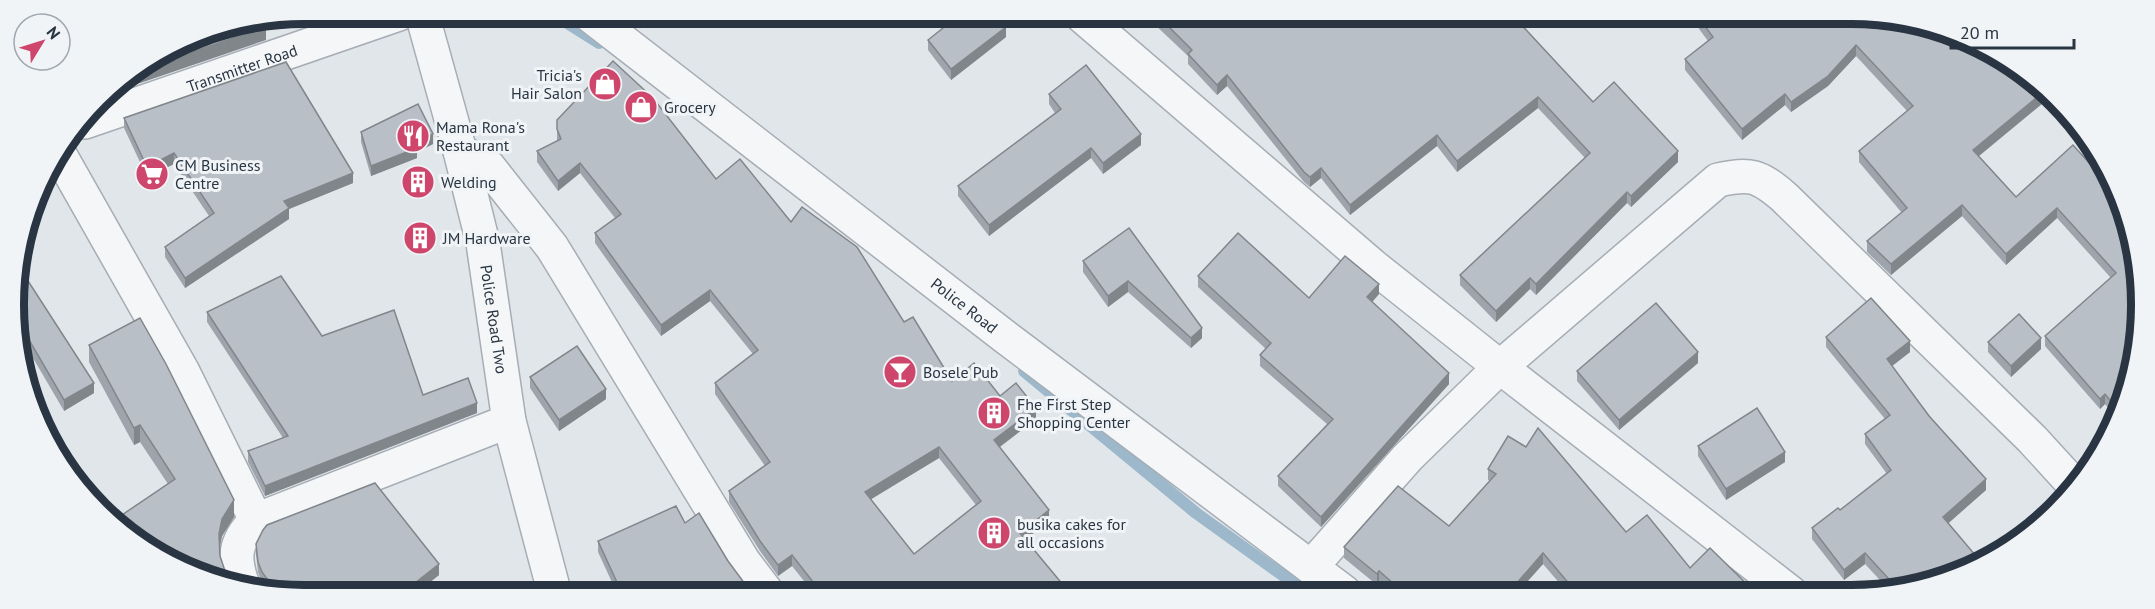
<svg xmlns="http://www.w3.org/2000/svg" width="2155" height="609" font-family="'PT Sans',sans-serif">
<style>
.lines{fill:none;stroke-linecap:round;stroke-linejoin:round}
.stream{stroke:#9cb8ca;stroke-width:12}
.street-casing{stroke:#a6adb4;stroke-width:36}
.street{stroke:#f4f6f8;stroke-width:33}
.wall{fill:#9ea4ab;fill-rule:evenodd}
.shaded-wall{fill:#81868b}
.building{fill:#b8bfc7;stroke:#81868b;stroke-width:1.5;fill-rule:evenodd}
.labels{text-anchor:middle;stroke-width:6;stroke-linejoin:round;paint-order:stroke}
.street-label{font-size:16px;fill:#293542;stroke:#f1f4f7}
.poi-label{font-size:16px;fill:#293542;stroke:#f1f4f7;text-anchor:start}
.rim{fill:none;stroke:#293542;stroke-width:8}
</style>
<rect width="100%" height="100%" fill="#e1e6ea"/>
<g class="lines">
<g class="stream">
<polyline points="553,14 599,43"/>
<polyline points="1024,371 1196,513 1306,592"/>
</g>
<g class="street-casing">
<g id="street">
<path id="s1" d="M422,14L460,151L483,243L509,421L554,591"/>
<path id="s2" d="M588,14L1004,336L1344,592"/>
<polyline points="1082,16 1373,266 1500,367 1791,593"/>
<path id="s3" d="M85,122L399,14"/>
<polyline points="460,151 488,166 552,247 744,562 766,591"/>
<polyline points="60,155 183,372 256,520"/>
<path d="M1311,567L1407,458L1500,367L1718,180C1751,173 1758,175 1784,197L2032,439L2075,486"/>
<path d="M244,588C233,559 233,543 256,520L509,421"/>
</g>
</g>
<use href="#street" class="street"/>
</g>
<g class="wall">
<polygon points="1152,16 1515,18 1593,102 1678,162 1631,207 1627,203 1536,295 1530,289 1496,322 1460,285 1460,275 1585,158 1538,108 1457,172 1437,146 1350,215 1321,178 1310,187 1304,182 1227,86 1217,95 1188,64 1188,56 1152,22"/>
<polygon points="1691,18 1907,19 1978,156 2016,197 2110,186 2136,361 2115,417 2105,404 2100,409 2045,346 2045,336 2111,278 2057,218 2006,265 1962,216 1891,275 1867,252 1867,241 1902,213 1859,162 1859,151 1907,111 1856,56 1828,86 1791,112 1785,105 1742,140 1685,70 1685,59 1708,41"/>
<polygon points="1006,37 951,80 928,50 928,40"/>
<polygon points="1049,94 1141,145 1103,174 1091,158 989,236 958,196 958,186 1055,113 1049,104"/>
<polygon points="124,118 353,183 289,209 289,219 185,288 165,257 165,247 209,216 174,164 147,177 124,128"/>
<path d="M557,129L716,179L791,222L904,322L952,381L1000,396L1036,419L1000,447L1049,521L1025,540L1069,592L812,591L792,566L778,576L760,551L729,502V491L765,466L715,394V383L753,354L710,301L661,336L595,243V233L615,218L580,173L558,191L537,162V151L557,141ZM939,458L976,505L914,554L870,499Z"/>
<polygon points="361,132 433,144 417,152 417,158 371,176 361,142"/>
<polygon points="1129,228 1202,338 1191,348 1128,292 1108,307 1083,272 1083,261"/>
<polygon points="1198,276 1309,298 1379,294 1372,302 1449,384 1321,527 1278,486 1278,476 1327,424 1260,366 1260,355 1266,349 1198,287"/>
<polygon points="14,285 94,393 64,411 19,334"/>
<polygon points="207,312 322,336 423,395 477,413 265,496 248,462 248,451 283,438 207,322"/>
<polygon points="1826,337 1910,352 1892,366 1986,490 1948,523 1979,566 1891,592 1865,564 1844,580 1812,539 1812,528 1840,510 1887,474 1865,444 1865,434 1885,419 1826,347"/>
<polygon points="1988,342 2041,349 2011,377 1988,352"/>
<polygon points="89,345 234,517 222,536 219,548 220,556 228,582 168,484 140,442 134,445 89,362"/>
<polygon points="1698,363 1619,430 1577,381 1577,371"/>
<polygon points="530,377 606,399 559,431 530,388"/>
<polygon points="1698,446 1785,462 1726,500 1698,456"/>
<polygon points="1488,469 1626,532 1690,568 1756,593 1567,592 1543,564 1518,592 1390,592 1379,582 1377,585 1344,558 1344,547 1449,526 1490,481 1488,480"/>
<polygon points="685,523 728,561 748,591 616,591 598,552 598,541"/>
<polygon points="256,544 439,575 420,590 267,590 262,583 258,572 256,554"/>
</g>
<g class="shaded-wall">
<polygon points="266,27 266,40 108,94 108,91 112,86 136,71"/>
<polygon points="1006,27 1006,37 951,80 951,69"/>
<polygon points="1856,45 1856,56 1828,86 1791,112 1791,102"/>
<polygon points="1227,75 1227,86 1217,95 1217,85"/>
<polygon points="2042,93 2048,99 1973,161 1973,150"/>
<polygon points="1785,94 1785,105 1742,140 1742,129"/>
<polygon points="1538,97 1538,108 1457,172 1457,161"/>
<polygon points="433,134 433,144 417,152 417,158 371,176 371,166"/>
<polygon points="1141,134 1141,145 1103,174 1103,163"/>
<polygon points="1437,135 1437,146 1350,215 1350,205"/>
<polygon points="1091,148 1091,158 989,236 989,225"/>
<polygon points="1678,151 1678,162 1631,207 1631,196"/>
<polygon points="174,153 174,164 147,177 147,167"/>
<polygon points="580,163 580,173 558,191 558,181"/>
<polygon points="1321,168 1321,178 1310,187 1310,177"/>
<polygon points="353,173 353,183 289,209 289,219 185,288 185,278 284,201"/>
<polygon points="1627,192 1627,203 1536,295 1536,284"/>
<polygon points="1962,205 1962,216 1891,275 1891,264"/>
<polygon points="2057,208 2057,218 2006,265 2006,254"/>
<polygon points="1530,278 1530,289 1496,322 1496,311"/>
<polygon points="1128,281 1128,292 1108,307 1108,296"/>
<polygon points="1379,284 1379,294 1367,308 1367,297"/>
<polygon points="710,290 710,301 661,336 661,325"/>
<polygon points="1202,328 1202,338 1191,348 1191,338"/>
<polygon points="2041,338 2041,349 2011,377 2011,366"/>
<polygon points="1910,341 1910,352 1887,370 1887,359"/>
<polygon points="1698,352 1698,363 1619,430 1619,420"/>
<polygon points="1449,373 1449,384 1321,527 1321,517"/>
<polygon points="94,383 94,393 64,411 64,400"/>
<polygon points="606,389 606,399 559,431 559,420"/>
<polygon points="2105,394 2105,404 2100,409 2100,399"/>
<polygon points="477,403 477,413 265,496 265,486"/>
<polygon points="1036,408 1036,419 994,451 994,440"/>
<polygon points="140,425 140,442 134,445 134,428"/>
<polygon points="939,447 939,458 865,503 865,492"/>
<polygon points="1785,452 1785,462 1726,500 1726,489"/>
<polygon points="1986,479 1986,490 1943,528 1943,517"/>
<polygon points="234,500 234,517 222,536 219,551 219,534 222,519"/>
<polygon points="1049,510 1049,521 1020,544 1020,533"/>
<polygon points="1543,553 1543,564 1518,592 1509,592"/>
<polygon points="1865,553 1865,564 1844,580 1844,570"/>
<polygon points="792,555 792,566 778,576 778,565"/>
<polygon points="439,564 439,575 420,590 406,590"/>
<polygon points="1379,571 1379,582 1377,585 1377,574"/>
<polygon points="302,582 302,590 291,590"/>
</g>
<g class="building">
<polygon points="958,16 998,16 1006,27 951,69 928,40"/>
<polygon points="1158,16 1515,18 1593,102 1614,82 1678,151 1631,196 1627,192 1536,284 1530,278 1496,311 1460,275 1590,153 1538,97 1457,161 1437,135 1350,205 1321,168 1310,177 1304,172 1227,75 1217,85 1188,54 1192,50"/>
<polygon points="1699,18 1907,19 2012,62 2042,93 1973,150 2016,197 2073,145 2110,186 2136,247 2136,361 2118,410 2105,394 2100,399 2045,336 2116,273 2057,208 2006,254 1962,205 1891,264 1867,241 1907,208 1859,151 1913,106 1856,45 1828,76 1791,102 1785,94 1742,129 1685,59 1713,37"/>
<polygon points="263,22 266,27 136,71 193,36"/>
<path d="M613,61L653,98L716,179L740,159L791,222L802,207L857,247L904,322L913,317L952,381L974,363L1000,396L1016,383L1036,408L994,440L1049,510L1020,533L1069,592L967,591L965,589L963,591H820L792,555L778,565L760,541L729,491L770,462L715,383L758,350L710,290L661,325L595,233L621,214L580,163L558,181L537,151L561,139L557,129V120ZM939,447L981,501L914,554L865,492Z"/>
<polygon points="286,62 353,173 284,201 289,208 185,278 165,247 214,213 174,153 147,167 124,118"/>
<polygon points="1086,65 1141,134 1103,163 1091,148 989,225 958,186 1061,109 1049,94"/>
<polygon points="418,104 433,134 414,143 417,148 371,166 361,132"/>
<polygon points="1129,228 1202,328 1191,338 1128,281 1108,296 1083,261"/>
<polygon points="1238,233 1309,298 1345,256 1379,284 1367,297 1449,373 1321,517 1278,476 1333,419 1260,355 1271,343 1198,276"/>
<polygon points="19,267 94,383 64,400 18,321 14,285"/>
<polygon points="281,276 322,336 394,310 423,395 468,378 477,403 265,486 248,451 288,436 207,312"/>
<polygon points="1871,298 1910,341 1887,359 1929,416 1986,479 1943,517 1981,562 2050,514 2050,515 1979,566 1899,590 1865,553 1844,570 1812,528 1838,508 1840,510 1891,470 1865,434 1890,415 1826,337"/>
<polygon points="1656,303 1698,352 1619,420 1577,371"/>
<polygon points="2019,314 2041,338 2011,366 1988,342"/>
<polygon points="140,318 166,364 234,500 222,519 219,534 220,556 228,580 226,582 159,556 116,519 175,479 140,425 134,428 89,345"/>
<polygon points="577,346 606,389 559,420 530,377"/>
<polygon points="1757,408 1785,452 1726,489 1698,446"/>
<polygon points="1538,428 1626,532 1647,515 1690,568 1710,548 1756,593 1576,592 1543,553 1509,592 1403,592 1379,571 1377,574 1344,547 1398,486 1449,526 1496,474 1488,469 1508,436 1526,447"/>
<polygon points="375,483 439,564 406,590 309,590 302,582 291,590 275,590 262,572 258,562 256,544 263,530 267,525"/>
<polygon points="676,506 685,523 699,513 728,561 748,588 743,591 621,591 598,541"/>
</g>
<defs>
<g id="shop-disc" transform="scale(1.725)"><circle r="9.5" fill="#cf466c" stroke="#f1f4f7"/><path d="M-5-2.5h2.3a2.7 3.5 0 0 1 5.4 0H5L5.5 6h-11ZM-1.5-2.5h3a1.5 2.3 0 0 0-3 0Z" fill="#fff"/></g>
<g id="restaurant-disc" transform="scale(1.725)"><circle r="9.5" fill="#cf466c" stroke="#f1f4f7"/><path d="M-5-6h1v4h1v-4h1v4h1v-4h1v5L-1.5 .5V6h-2V.5L-5-1ZM5-6V6H3V1.5H1.5Q1.5-4 5-6Z" fill="#fff"/></g>
<g id="supermarket-disc" transform="scale(1.725)"><circle r="9.5" fill="#cf466c" stroke="#f1f4f7"/><path d="M-6-5.5h2.5l.6 2H6L4.5 2H-2.5L-4.4-4H-6ZM-1.5 3.2a1.3 1.3 0 1 0 .1 0ZM3 3.2a1.3 1.3 0 1 0 .1 0Z" fill="#fff"/></g>
<g id="building-disc" transform="scale(1.725)"><circle r="9.5" fill="#cf466c" stroke="#f1f4f7"/><path d="M-4-6H4V6H1V3H-1V6H-4ZM-2.5-4.3h1.7v1.8h-1.7ZM.8-4.3h1.7v1.8H.8ZM-2.5-1h1.7V.8h-1.7ZM.8-1h1.7V.8H.8Z" fill="#fff"/></g>
<g id="bar-disc" transform="scale(1.725)"><circle r="9.5" fill="#cf466c" stroke="#f1f4f7"/><path d="M-6-5H6L.8 .8V4.5H3.5V6h-7V4.5H-.8V.8Z" fill="#fff"/></g>
</defs>
<g fill-rule="evenodd">
<use href="#shop-disc" x="605" y="84"/>
<use href="#shop-disc" x="641" y="107"/>
<use href="#restaurant-disc" x="413" y="136"/>
<use href="#supermarket-disc" x="152" y="174"/>
<use href="#building-disc" x="418" y="182"/>
<use href="#building-disc" x="420" y="238"/>
<use href="#bar-disc" x="900" y="372"/>
<use href="#building-disc" x="994" y="413"/>
<use href="#building-disc" x="994" y="533"/>
</g>
<g class="labels">
<g class="street-label">
<text dy="6" stroke="none"><textPath href="#s3" startOffset="166">Transmitter Road</textPath></text>
<text dy="6" stroke="none"><textPath href="#s2" startOffset="476">Police Road</textPath></text>
<text dy="6" stroke="none"><textPath href="#s1" startOffset="314">Police Road Two</textPath></text>
</g>
<g class="poi-label">
<text x="582" y="81" text-anchor="end">Tricia's<tspan x="582" dy="18">Hair Salon</tspan></text>
<text x="664" y="113">Grocery</text>
<text x="436" y="133">Mama Rona's<tspan x="436" dy="18">Restaurant</tspan></text>
<text x="175" y="171">CM Business<tspan x="175" dy="18">Centre</tspan></text>
<text x="441" y="188">Welding</text>
<text x="443" y="244">JM Hardware</text>
<text x="923" y="378">Bosele Pub</text>
<text x="1017" y="410">Fhe First Step<tspan x="1017" dy="18">Shopping Center</tspan></text>
<text x="1017" y="530">busika cakes for<tspan x="1017" dy="18">all occasions</tspan></text>
</g>
</g>
<path d="M0 0H2155V609H0ZM304 24H1851A280 280 0 0 1 2131 304V305A280 280 0 0 1 1851 585H304A280 280 0 0 1 24 305V304A280 280 0 0 1 304 24Z" fill="#f1f4f7" fill-rule="evenodd"/>
<path class="rim" d="M304 24H1851A280 280 0 0 1 2131 304V305A280 280 0 0 1 1851 585H304A280 280 0 0 1 24 305V304A280 280 0 0 1 304 24Z"/>
<g transform="translate(42 42) rotate(52)"><circle r="28" fill="#f1f4f7" stroke="#a1a8af" stroke-width="1.5"/>
<path d="M0-4.5L10 22L0 15L-10 22Z" fill="#cf466c"/>
<text y="-9" font-size="16" font-weight="bold" text-anchor="middle" fill="#293542">N</text>
</g>
<path d="M1951 39v9h123v-9" fill="none" stroke="#293542" stroke-width="3"/>
<text x="1960" y="39" font-size="18" fill="#293542" stroke="#f1f4f7" stroke-width="4.5" paint-order="stroke">20 m</text>
</svg>
